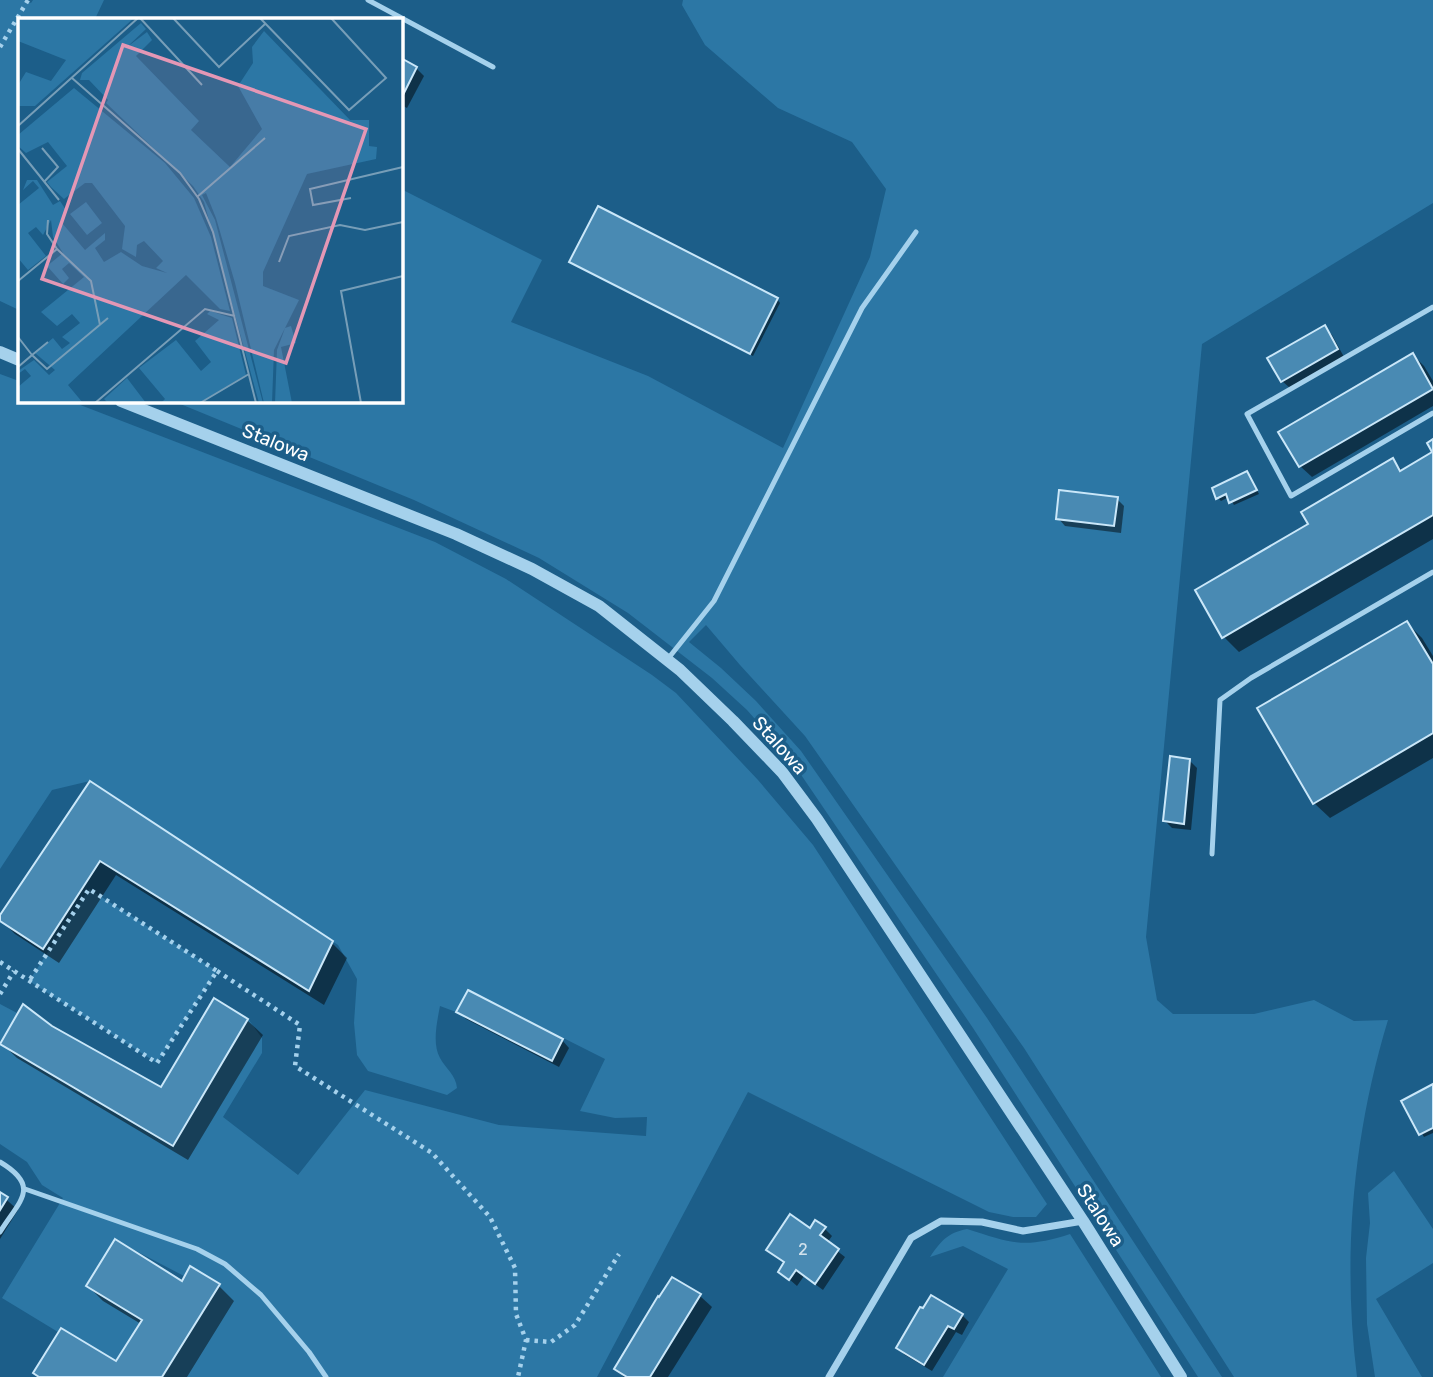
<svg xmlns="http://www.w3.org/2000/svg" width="1433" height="1377" font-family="Rubik,sans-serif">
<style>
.green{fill:#2c77a5}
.shadow{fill:#0007}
.building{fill:#498ab3;stroke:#cae7f9;stroke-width:2}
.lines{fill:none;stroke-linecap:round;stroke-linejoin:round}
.path{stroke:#a5d1ec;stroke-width:4.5;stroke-dasharray:3.5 5;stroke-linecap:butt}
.service{stroke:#a5d1ec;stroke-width:5}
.minor{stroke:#a5d1ec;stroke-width:7}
.tertiary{stroke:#a5d1ec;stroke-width:12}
.labels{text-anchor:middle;stroke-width:7;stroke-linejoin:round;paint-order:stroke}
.number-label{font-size:16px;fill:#d2e2ec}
.street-label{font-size:19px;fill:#fff;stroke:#1c5e89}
.inset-road{fill:none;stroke:#779eb8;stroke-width:2}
.view{fill:#e497b5;fill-opacity:0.15;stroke:#e497b5;stroke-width:3.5}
.inset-edge{fill:none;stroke:#fff;stroke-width:3.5}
</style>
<rect width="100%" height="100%" fill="#1c5e89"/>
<g class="green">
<polygon points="0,0 25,0 31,3 33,0 104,0 95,19 19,19 19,310 0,301"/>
<path d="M683,0H1433V203L1202,344L1146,937L1157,1000L1173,1014H1254L1314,1000L1354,1021L1388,1020C1353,1135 1342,1258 1357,1377H1234L1024,1048L985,993L805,736L740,665L706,625L689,642L721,668L756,701L801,751L987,1018L1222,1377H1198L973,1028L791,760L747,710L712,678L628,613L539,558L414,500L173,401H401V189L542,260L511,322L648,376L783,448L870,257L886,189L852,142L778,108L705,45L682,5Z"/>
<path d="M0,374L19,381V401H70L435,542L506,579L652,675L676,693L758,780L813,845L1047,1204L1036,1217H1013L989,1212L748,1092L597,1377H162L220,1284L190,1267L184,1276L115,1240L86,1286L142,1320L116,1361L61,1328L58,1332L2,1298L63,1198L42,1185L27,1162L0,1144V1044L172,1146L248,1019L262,1038V1053L223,1117L298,1175L365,1090L499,1125L646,1136L647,1117L615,1118L580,1111L605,1059L468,990L456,1012L440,1006C437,1022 432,1044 440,1058C446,1069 456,1075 457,1088L447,1095L368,1071L357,1055L354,1023L357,979L338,945L90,781L52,790L0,869Z"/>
<polygon points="89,889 217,971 157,1063 29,981"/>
<polygon points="0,1004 17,1013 0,1042"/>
<polygon points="1394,1171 1433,1229 1433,1263 1376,1299 1422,1377 1375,1377 1367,1324 1366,1258 1370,1223 1368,1193"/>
<path d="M967,1229C1011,1243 1024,1249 1070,1234L1161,1377H943L1008,1269L963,1246L930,1257C941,1241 947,1233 967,1229Z"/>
</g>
<g class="shadow">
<polygon points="401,60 416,68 424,76 407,108 401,105"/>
<polygon points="571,262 777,299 780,303 753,356"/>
<polygon points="1324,328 1332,335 1344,357 1290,388 1282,381"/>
<polygon points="1413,355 1424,366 1433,381 1433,406 1312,477 1300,466"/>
<polygon points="1433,454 1433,539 1239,652 1224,637 1310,525 1393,461 1403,471"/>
<polygon points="1250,477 1259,494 1234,505 1229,497 1221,501 1218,498"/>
<polygon points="1117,499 1124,506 1121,533 1065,526 1058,518"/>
<polygon points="1407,623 1422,638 1433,656 1433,758 1330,818 1314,803"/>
<polygon points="1190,761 1197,768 1191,830 1172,828 1165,821"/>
<polygon points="90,784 332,943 347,958 324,1005 116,875 59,963 15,934 0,919"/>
<polygon points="215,1001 247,1020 263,1035 188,1160 17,1058 1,1043 51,1027 162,1089"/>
<polygon points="458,1011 562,1040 569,1048 559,1067 466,1019"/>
<polygon points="1433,1086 1433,1133 1424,1137 1403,1102"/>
<polygon points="0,1194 18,1210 0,1239"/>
<polygon points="824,1228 832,1236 827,1243 845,1257 823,1290 804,1276 797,1286 781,1272 785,1264 768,1249 810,1230"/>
<polygon points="673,1279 700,1296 712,1307 668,1377 624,1377 616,1369"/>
<polygon points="182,1283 219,1286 234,1301 187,1377 39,1377 117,1364 141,1324 103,1301 88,1286"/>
<polygon points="962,1315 969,1322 962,1335 956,1332 932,1371 905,1355 898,1348"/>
</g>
<g class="building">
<polygon points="401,58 417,67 401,99"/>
<polygon points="598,206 778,298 750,354 569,262"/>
<polygon points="1325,325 1338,349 1281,382 1267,358"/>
<polygon points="1413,353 1433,389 1299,467 1278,432"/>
<polygon points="1433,439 1433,515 1222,638 1195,590 1308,524 1301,512 1393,458 1400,471 1432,452 1427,443"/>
<polygon points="1247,471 1257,490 1229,503 1226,494 1216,499 1212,488"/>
<polygon points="1059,490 1118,497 1114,526 1056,519"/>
<polygon points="1407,621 1433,664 1433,733 1313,804 1257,708"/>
<polygon points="1170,756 1190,759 1184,824 1163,821"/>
<polygon points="90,781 333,941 309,991 100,861 43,949 0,921 0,915"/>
<polygon points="468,990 563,1039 552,1061 456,1012"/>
<polygon points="214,998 248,1019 173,1146 0,1044 23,1004 52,1026 161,1087"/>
<polygon points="1433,1084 1433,1128 1419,1135 1401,1101"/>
<polygon points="0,1192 8,1197 0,1210"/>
<polygon points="790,1214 810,1228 815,1220 826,1227 820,1235 839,1249 815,1284 796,1270 789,1280 778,1272 784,1262 766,1250"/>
<polygon points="115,1239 182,1281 190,1266 220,1284 162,1377 39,1377 33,1373 61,1328 116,1361 142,1320 86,1286"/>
<polygon points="672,1277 701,1294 650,1377 627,1377 614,1369 658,1296 659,1297"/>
<polygon points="931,1295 963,1314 954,1329 948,1326 924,1365 896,1348 920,1307 923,1308"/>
</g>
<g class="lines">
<g class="path">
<polyline points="0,47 28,0"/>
<polyline points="0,962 157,1063 217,971 89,889 29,981"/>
<polyline points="217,971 300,1025 295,1066 432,1153 490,1217 515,1268 516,1314 526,1340 518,1377"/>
<polyline points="0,994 14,971"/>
<polyline points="526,1340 551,1342 575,1325 619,1254"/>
</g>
<g class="service">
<polyline points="368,0 493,67"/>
<polyline points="1433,307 1247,414 1291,496 1433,413"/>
<polyline points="667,660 714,601 862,308 916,232"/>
<polyline points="1212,854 1220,700 1251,678 1433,572"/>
<path d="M0,1162C42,1187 19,1201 0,1232"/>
<polyline points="25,1189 197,1249 225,1264 261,1295 309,1352 326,1377"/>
</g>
<polyline class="minor" points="829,1377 911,1238 941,1221 982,1222 1023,1231 1083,1221"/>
<g class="tertiary">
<polyline points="0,352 19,360"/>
<polyline points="121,401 456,534 532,569 599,606 680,670 733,721 782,772 817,819 1083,1221 1181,1377"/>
</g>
</g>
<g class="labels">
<g class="number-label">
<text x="803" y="1255">2</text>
</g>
<g class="street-label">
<text transform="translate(276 442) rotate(22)" y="7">Stalowa</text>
<text transform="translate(780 745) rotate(48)" y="7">Stalowa</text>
<text transform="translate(1101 1215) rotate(57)" y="7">Stalowa</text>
</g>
</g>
<g transform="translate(18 18)">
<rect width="385" height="385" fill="#1c5e89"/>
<path d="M2,0H116L17,88H0V67L8,54L33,63L48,42L0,23ZM123,5L128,11L109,29L129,14L134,22L118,38L181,103L173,112L212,149L244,111L220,68L235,45L234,29L246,13L332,102H351V128L359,129L358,141L289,156L245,254V268L281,282L256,332L254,385H246L217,265L198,200L188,175L184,177L197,202L245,385H241L186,184L175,168L88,85L90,82L71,62H62L64,55ZM56,70L147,145L176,180L193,219L212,293L202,291L168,257L50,367L65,385H0V369L13,358L7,351L0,356V353L16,342L31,357L37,352L17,335L35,320L44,331L52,325L44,319L62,305L54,296L39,308L23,294L66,259L51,245L44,251L51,260L45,266L29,248L45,235L35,219L33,202L25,217L18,209L10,215L28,238L10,252L0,240V187L21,170L15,163L5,172L9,162H19L35,187L42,183L48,192L44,205L67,232L87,215V222L77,230L86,244L103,234L124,248L149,255L138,250L145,243L126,223L119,227L118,239L104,231L107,208L74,165H67L46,181L33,169L29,164L49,148L30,124L8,135L0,128V117ZM68,184L84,205L69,217L52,196ZM192,293L214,300L228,357L181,385H143L147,381L121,350L158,322L183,353L193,344L177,323L201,302L189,296ZM273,308L278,325L263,329L274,385H257L259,332L267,310ZM109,360L128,385H90L86,381Z" fill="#2c77a5"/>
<path class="inset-road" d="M122,0L184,67M155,0L201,49L247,6M242,0L331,92L368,60L313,0M54,60L162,155L181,181L195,214L238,385M0,108L120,0M24,130L40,149L26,164M0,131L41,182M179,179L247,120M333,180L295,187L292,171L385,149M39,231L73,263L82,307M261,244L271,218L322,207L347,212L385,204M0,263L39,231L29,216L30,202M0,319L14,337L0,349M30,324L14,337L29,351L90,300M77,385L187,291L217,298M182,385L231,356M343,385L323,273L385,258"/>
<path class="view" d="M105,27L348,111L268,345L24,261Z"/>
<rect width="385" height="385" class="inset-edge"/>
</g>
</svg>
